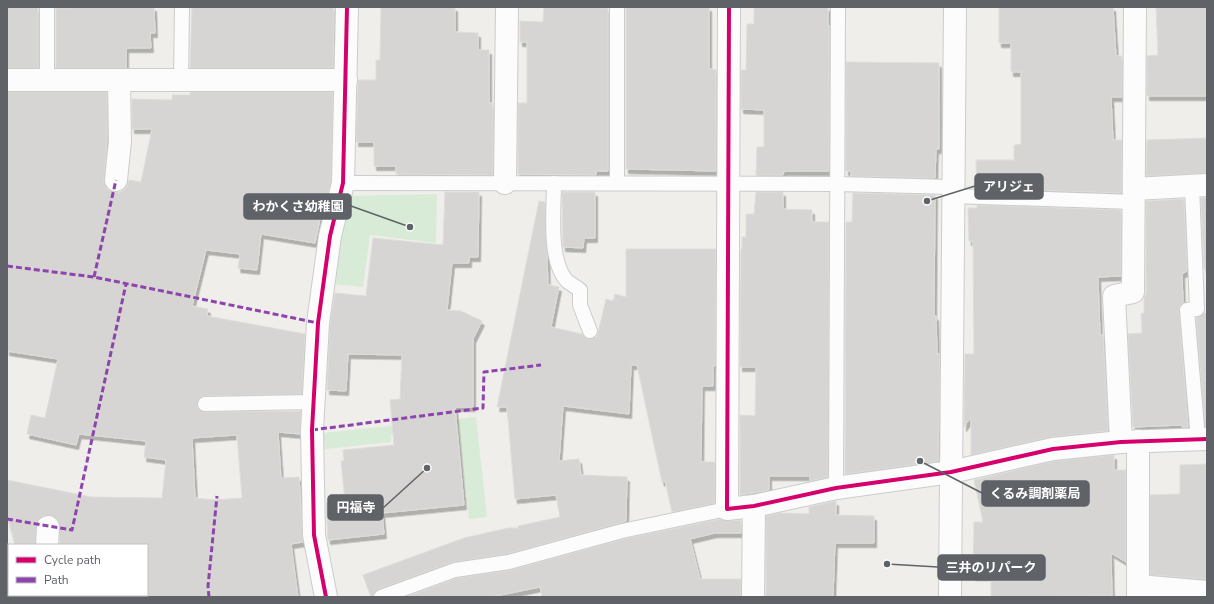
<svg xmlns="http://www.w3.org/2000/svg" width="1214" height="604" font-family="'Nunito Sans','Noto Sans JP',sans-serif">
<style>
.green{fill:#d8ebd6}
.building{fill:#d6d5d3;stroke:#deddd9;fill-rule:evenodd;filter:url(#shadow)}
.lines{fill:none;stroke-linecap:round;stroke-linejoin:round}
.service-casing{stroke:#cbcccc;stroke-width:16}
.minor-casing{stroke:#cbcccc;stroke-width:24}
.tertiary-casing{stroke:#cbcccc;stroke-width:24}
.service{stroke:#fdfcfc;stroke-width:14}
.minor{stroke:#fdfcfc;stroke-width:22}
.tertiary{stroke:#fdfcfc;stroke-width:22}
.quiet{stroke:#8e44ad;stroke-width:3;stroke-dasharray:6 3;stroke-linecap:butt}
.cycleway-casing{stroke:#fff;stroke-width:6}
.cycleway{stroke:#d6006c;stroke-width:4}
.leader{fill:none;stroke:#5f6368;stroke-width:1.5}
.callout-dot{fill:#5f6368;stroke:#fff;stroke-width:1.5}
.callout{fill:#5f6368;stroke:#5f6368;stroke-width:1.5}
.callout-label{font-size:13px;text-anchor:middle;font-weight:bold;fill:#fff}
</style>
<defs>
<filter id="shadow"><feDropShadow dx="2.5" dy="4.5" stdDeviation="0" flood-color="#0004"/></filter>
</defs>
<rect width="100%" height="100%" fill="#efeeea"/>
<g class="green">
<polygon points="437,194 436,243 370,235 363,287 334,284 349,196"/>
<polygon points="476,417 487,517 469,519 459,427 391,434 391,442 325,449 323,433"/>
</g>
<g class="building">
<rect x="7" y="7" width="31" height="61"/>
<polygon points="154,7 155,33 150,33 151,48 126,48 126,68 56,68 56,8"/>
<polygon points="192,7 334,7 333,68 190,68"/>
<polygon points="381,7 455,7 455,32 478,33 478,50 489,50 489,103 493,103 493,175 396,174 396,166 374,166 374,142 356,142 358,83 358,80 376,80 376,60 380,60"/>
<polygon points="544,7 608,8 608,171 596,171 596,175 518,174 518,103 527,103 527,42 520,42 520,21 543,22"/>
<polygon points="635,7 709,7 709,69 716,70 716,171 626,169 626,8"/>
<polygon points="754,7 828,7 828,25 829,25 829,171 784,171 783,175 756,175 757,147 764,147 764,110 741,109 741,70 746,70 747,24 754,24"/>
<polygon points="999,7 1113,7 1116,56 1122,56 1122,97 1111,97 1113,140 1122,140 1121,193 977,188 976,160 1014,160 1014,145 1021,144 1021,72 1011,72 1011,43 999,43"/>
<polygon points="1156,7 1207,7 1207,96 1147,96 1147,56 1158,55"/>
<polygon points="846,62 939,63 939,149 936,149 935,178 851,176 851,171 846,171"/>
<path d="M7,92H107V139L104,179V185L108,190L115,192H121L126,188L129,180L141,182L152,129H132V99L172,100V95H190V92H333L331,181L327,196L325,195L315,243L261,234L257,270L238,268L240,254L206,250L192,306L208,309L207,316L305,334L302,394L205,396L200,397L197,404L198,409L205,412L301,411L300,434L278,432L281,478L299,477L303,542L291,544L298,597H147V545H60L59,522L55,517L49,515L43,516L37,521L35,545H15L7,516V480L91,497L162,498L166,460L144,457L146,441L79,434L76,445L27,434L31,415L45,418L58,359L7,351ZM237,435L242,498L215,500L195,498L192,438Z"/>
<polygon points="1207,138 1207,173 1146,176 1147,140"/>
<polygon points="445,192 479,192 478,257 469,257 469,263 452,263 447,310 461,311 482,321 473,339 473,407 455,407 464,505 382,513 384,534 328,540 326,503 345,501 341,461 344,461 343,450 394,445 390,400 400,399 402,355 348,354 346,391 327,390 330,324 335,293 366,296 373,238 443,245"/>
<polygon points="562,192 595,192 595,238 584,238 583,248 563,247"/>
<polygon points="756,192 783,192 783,209 812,210 812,222 829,222 828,477 810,481 810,476 769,476 769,490 740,495 740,415 755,416 756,367 740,367 741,249 742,249 742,237 746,237 746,214 754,214"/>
<polygon points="853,193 935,195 934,316 936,316 937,354 940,354 938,461 845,474 846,222 852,222"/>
<polygon points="1201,198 1207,198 1207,269 1204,269"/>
<polygon points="1184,199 1187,271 1182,274 1183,303 1179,306 1179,311 1188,427 1182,427 1182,425 1133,427 1128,334 1142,333 1141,314 1144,313 1144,298 1146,292 1146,201"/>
<polygon points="539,201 545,202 548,285 559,287 551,327 582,334 588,339 597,337 606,299 613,301 615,294 626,297 626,249 716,249 715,366 713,366 713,386 702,386 701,462 715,462 715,503 672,512 665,481 662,482 637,365 631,365 629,414 563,406 559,461 579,459 581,475 627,477 626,521 507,554 452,562 378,589 374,592 373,597 371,597 363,575 464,538 508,528 518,528 518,526 560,517 556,495 515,499 507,407 497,407"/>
<polygon points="977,205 1121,210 1121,276 1098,277 1100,335 1103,335 1108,431 1050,437 971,455 971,417 964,427 965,354 974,354 973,241 969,241 968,208 977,208"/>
<polygon points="1204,313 1207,313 1207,427 1205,427 1196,318"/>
<polygon points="1114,455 1114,470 1126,470 1126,562 1111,553 1112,596 991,597 991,576 973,576 974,522 983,522 974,480 1055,461"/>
<polygon points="1207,464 1207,579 1150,575 1150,495 1180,494 1180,465"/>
<polygon points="836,501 836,515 874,516 874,543 835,543 833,597 766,597 766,516 780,513 809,514 809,507"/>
<polygon points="720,519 728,521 741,520 741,533 715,533 690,539 700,579 741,579 741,597 542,597 540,587 491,597 406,597 457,578 511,570 624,539"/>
</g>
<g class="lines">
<g class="service-casing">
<g id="service">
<polyline points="617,7 617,183"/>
<polyline points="47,80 47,7"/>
<polyline points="181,80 182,7"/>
<polyline points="343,183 837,184 952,187"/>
<path d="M554,183C554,209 548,261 567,281C571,284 576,287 580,290V305L590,331"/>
<polyline points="1192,186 1197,309 1187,310 1198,439"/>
<polyline points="952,196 1134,202"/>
<polyline points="205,404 313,402"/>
<polyline points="836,488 838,7"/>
<polyline points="381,597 455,570 509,562 622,531 727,509"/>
</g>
</g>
<g class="minor-casing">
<g id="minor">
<polyline points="729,7 727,509 754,506 836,488 951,472 1053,449 1121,442 1207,439"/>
<polyline points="7,80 346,80"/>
<polyline points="116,180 120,141 119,80"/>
<polyline points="505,183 507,7"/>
<polyline points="1134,189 1207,185"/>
<polyline points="1121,442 1114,296 1133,292 1135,7"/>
<polyline points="47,545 48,527"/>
<polyline points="7,582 9,587"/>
<polyline points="1138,586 1207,592"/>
<polyline points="45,597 45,595"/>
<polyline points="326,597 314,535 312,430 318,323 330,236 343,183 347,7"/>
<polyline points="753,597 754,506"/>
<polyline points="1138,597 1138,441"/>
</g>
</g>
<g class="tertiary-casing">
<polyline id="tertiary" points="950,597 955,7"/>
</g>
<use href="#service" class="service"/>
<use href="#minor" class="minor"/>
<use href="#tertiary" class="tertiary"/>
<g class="quiet">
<polyline points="7,266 94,277 318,323"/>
<polyline points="94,277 116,180"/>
<polyline points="312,430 483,408 484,372 541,365"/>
<polyline points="7,519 72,530 126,284"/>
<polyline points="209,597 208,586 217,496"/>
</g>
<g class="cycleway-casing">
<g id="cycleway">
<polyline points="729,7 727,509 754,506 836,488 951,472 1053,449 1121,442 1207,439"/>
<polyline points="326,597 314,535 312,430 318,323 330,236 343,183 347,7"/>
</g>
</g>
<use href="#cycleway" class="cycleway"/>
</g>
<path class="leader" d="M927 201L975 186M410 227L351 206M920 461L982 493M427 468L383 508M887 564L938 567"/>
<g class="callout-dot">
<circle cx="927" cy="201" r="4"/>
<circle cx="410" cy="227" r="4"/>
<circle cx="920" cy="461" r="4"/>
<circle cx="427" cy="468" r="4"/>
<circle cx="887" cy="564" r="4"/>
</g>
<g class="callout">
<rect x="975" y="174" width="68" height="25" rx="4"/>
<rect x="244" y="194" width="107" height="25" rx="4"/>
<rect x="982" y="481" width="107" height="25" rx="4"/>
<rect x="328" y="495" width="55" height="25" rx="4"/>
<rect x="938" y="555" width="107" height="25" rx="4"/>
</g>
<g class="callout-label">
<text x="1009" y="191">アリジェ</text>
<text x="298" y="211">わかくさ幼稚園</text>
<text x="1035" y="498">くるみ調剤薬局</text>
<text x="356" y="512">円福寺</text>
<text x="991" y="572">三井のリパーク</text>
</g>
<rect width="1214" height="604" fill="none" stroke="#5f6368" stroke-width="16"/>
<rect x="8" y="544" width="140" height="52" fill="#ffffff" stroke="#bfc1c3"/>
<rect x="16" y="557" width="20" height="6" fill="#d6006c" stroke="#bfc1c3"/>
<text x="44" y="564" font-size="12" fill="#5f6368">Cycle path</text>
<rect x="16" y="577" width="20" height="6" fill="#8e44ad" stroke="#bfc1c3"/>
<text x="44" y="584" font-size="12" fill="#5f6368">Path</text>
</svg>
